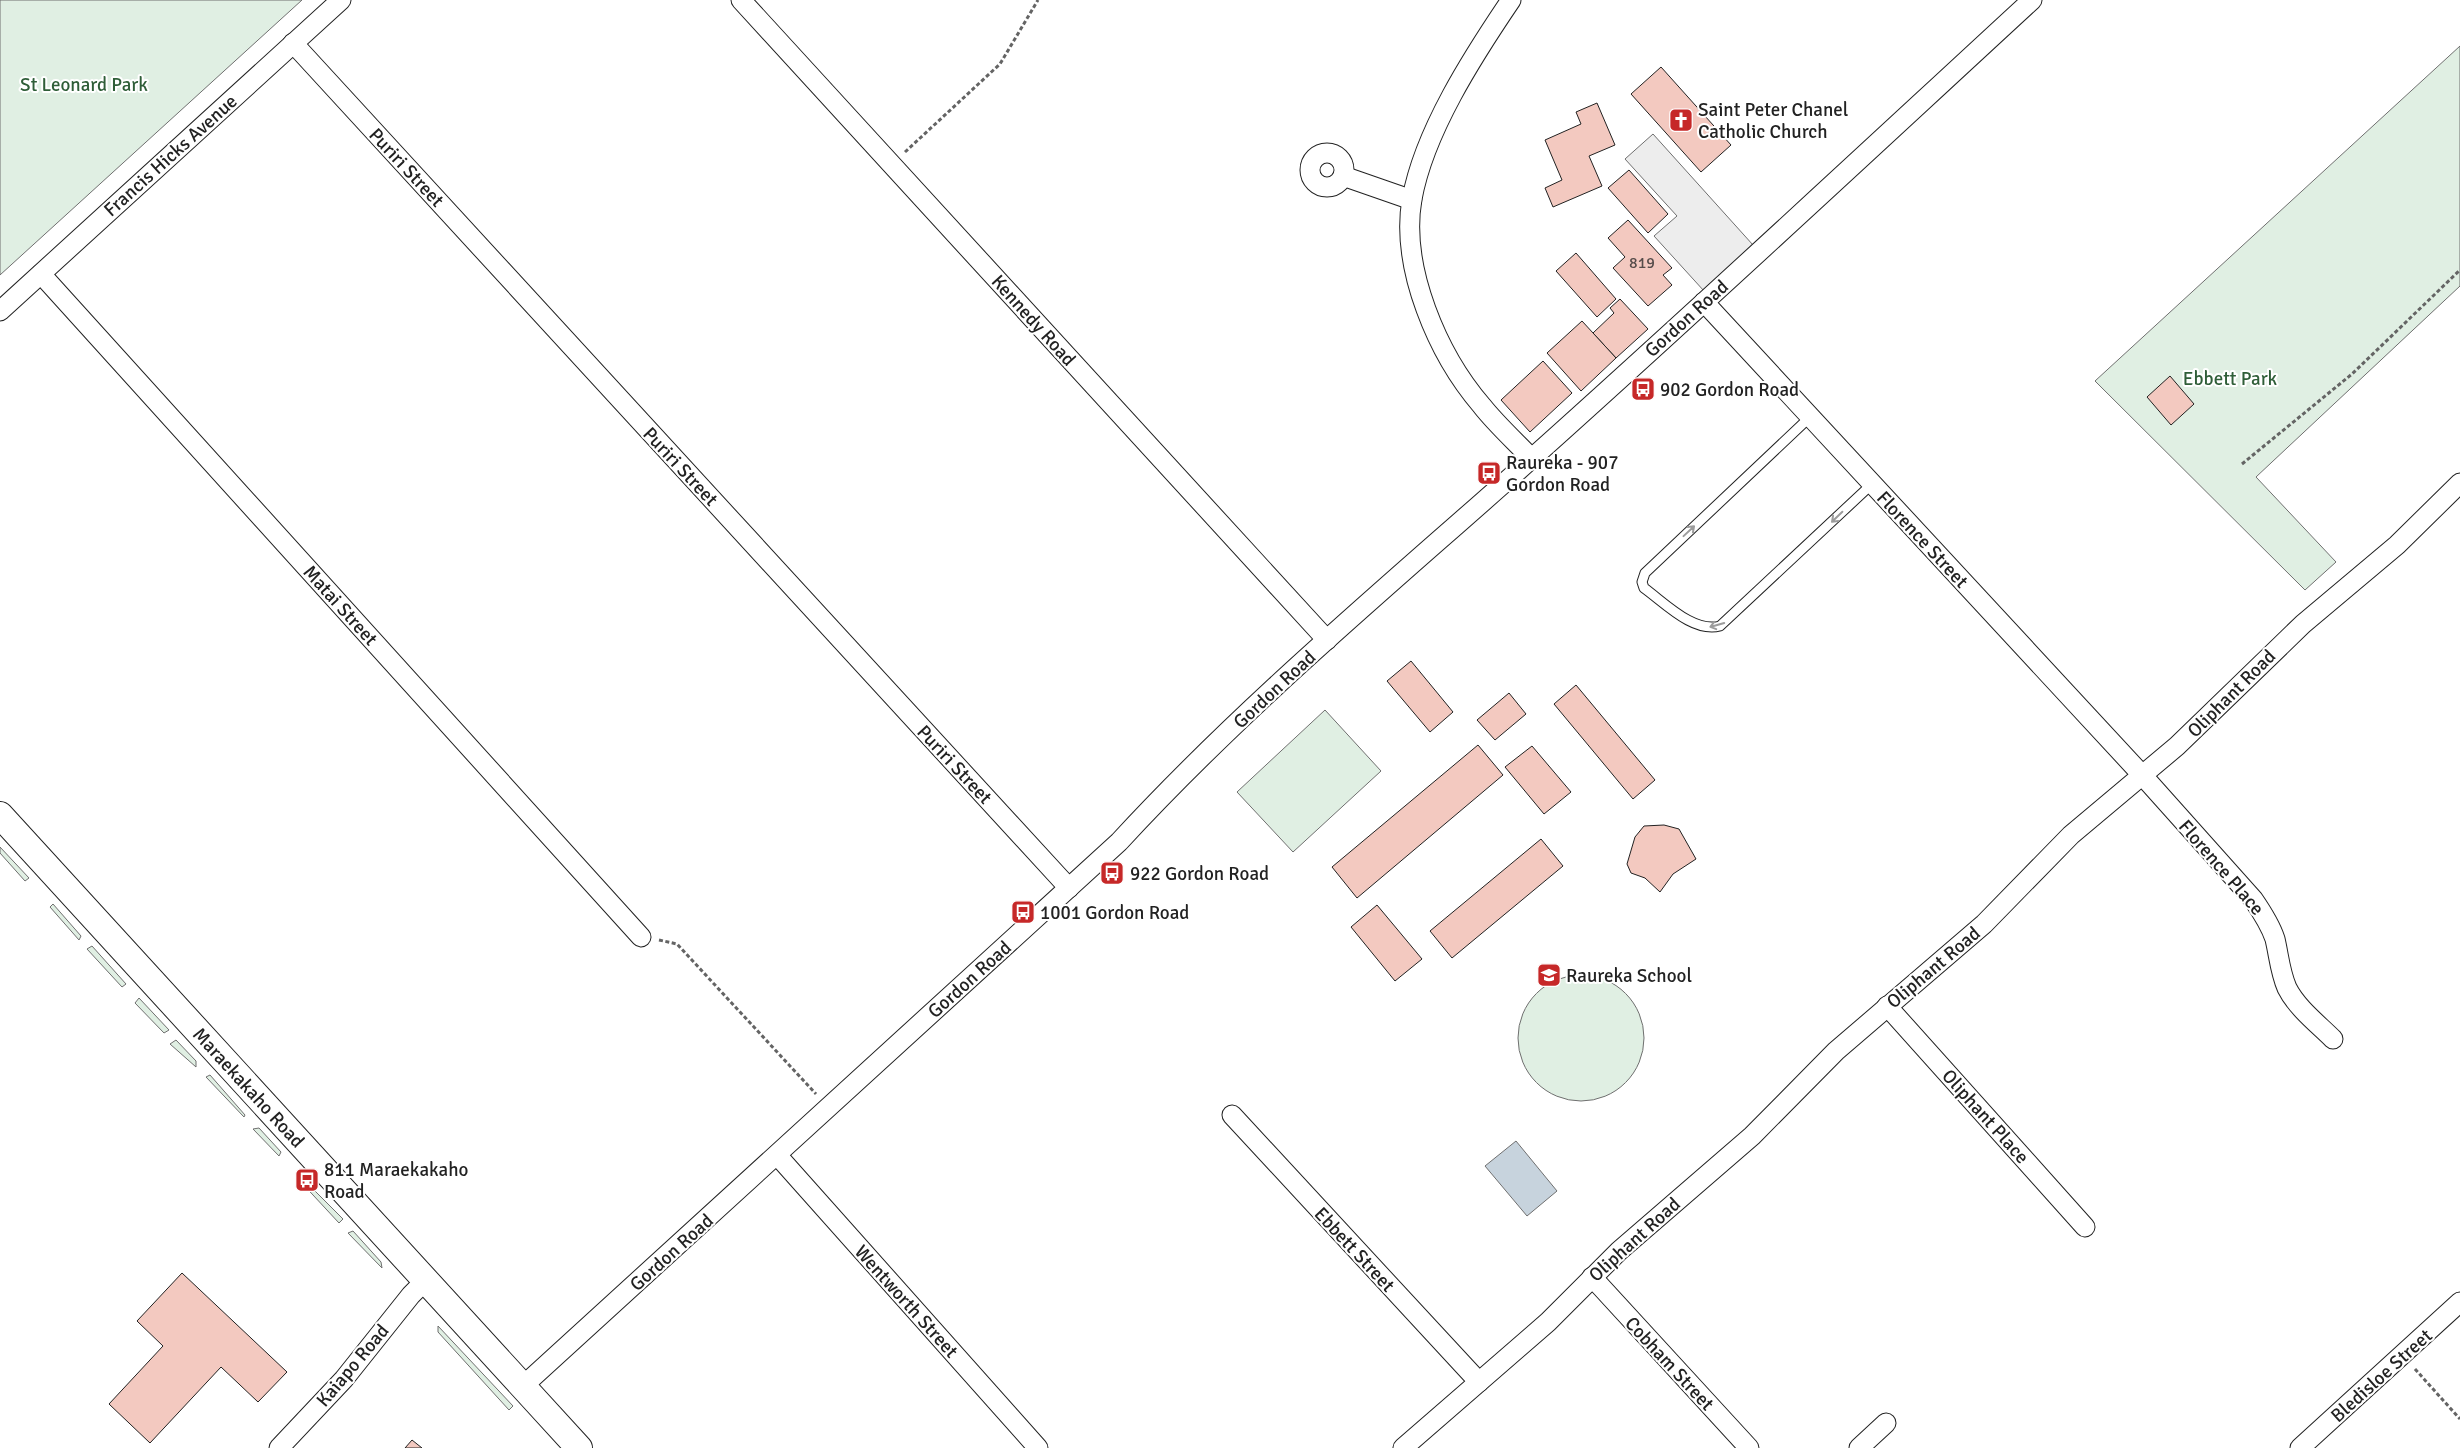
<svg xmlns="http://www.w3.org/2000/svg" width="2460" height="1448" font-family="Signika,sans-serif">
<style>
.green{fill:#e0efe3;stroke:#6f6f6f}
.parking{fill:#ededed;stroke:#6f6f6f}
.water{fill:#c7d3dd;stroke:#6f6f6f}
.building{fill:#f3c9c0;stroke:#222}
.lines{fill:none;stroke-linecap:round;stroke-linejoin:round}
.lane-casing{stroke:#222;stroke-width:11}
.street-casing{stroke:#222;stroke-width:21}
.secondary-casing{stroke:#222;stroke-width:28}
.path{stroke:#646464;stroke-width:3;stroke-dasharray:4 2.5;stroke-linecap:butt}
.lane{stroke:#fff;stroke-width:9}
.street{stroke:#fff;stroke-width:19}
.secondary{stroke:#fff;stroke-width:26}
.oneway{stroke:#9c9c9c}
.labels{text-anchor:middle;stroke-width:4;stroke-linejoin:round;paint-order:stroke}
.number-label{font-size:16px;fill:#564c4a}
.park-label{font-size:19px;fill:#2f5e38;stroke:#fff}
.poi-label{font-size:19px;fill:#222;stroke:#fff;text-anchor:start}
.street-label{font-size:19px;fill:#222;stroke:#fff}
</style>
<rect width="100%" height="100%" fill="#fff"/>
<g class="green">
<polygon points="0,0 302,0 0,275"/>
<polygon points="2460,46 2460,286 2256,477 2336,562 2305,590 2095,381"/>
<polygon points="1325,710 1381,771 1293,852 1237,792"/>
<polygon points="0,847 29,878 25,881 0,853"/>
<polygon points="53,904 81,936 79,940 50,907"/>
<polygon points="92,946 126,984 122,987 87,949"/>
<circle cx="1581" cy="1038" r="63"/>
<polygon points="139,998 169,1030 164,1033 135,1003"/>
<polygon points="176,1040 196,1061 196,1067 170,1044"/>
<polygon points="210,1075 245,1115 244,1117 206,1077"/>
<polygon points="259,1128 281,1152 279,1156 253,1129"/>
<polygon points="304,1180 343,1219 339,1223 300,1181"/>
<polygon points="353,1231 381,1262 382,1268 348,1233"/>
<polygon points="438,1326 513,1406 509,1410 438,1332"/>
</g>
<polygon class="parking" points="1653,134 1753,245 1704,291 1654,236 1677,216 1625,159"/>
<polygon class="water" points="1516,1141 1557,1191 1527,1216 1485,1166"/>
<g class="building">
<polygon points="1661,67 1731,145 1701,172 1631,94"/>
<polygon points="1597,103 1615,145 1589,156 1602,186 1553,207 1545,188 1562,180 1545,140 1581,124 1576,112"/>
<polygon points="1629,170 1668,214 1648,233 1608,188"/>
<polygon points="1628,220 1672,268 1663,275 1672,285 1648,306 1613,268 1625,257 1608,238"/>
<polygon points="1576,253 1616,299 1597,317 1556,271"/>
<polygon points="1620,299 1648,329 1616,358 1593,333 1614,313 1610,308"/>
<polygon points="1582,321 1616,358 1581,391 1547,353"/>
<polygon points="1543,361 1572,393 1530,432 1501,400"/>
<polygon points="2170,376 2194,404 2171,425 2147,397"/>
<polygon points="1411,661 1453,712 1430,732 1387,681"/>
<polygon points="1576,685 1655,780 1633,799 1554,704"/>
<polygon points="1509,693 1526,714 1495,740 1477,720"/>
<polygon points="1478,745 1503,775 1357,898 1332,867"/>
<polygon points="1532,746 1571,792 1544,814 1505,767"/>
<polygon points="1664,825 1679,829 1696,859 1673,874 1660,892 1645,878 1631,873 1627,864 1635,837 1644,826"/>
<polygon points="1541,839 1563,866 1452,958 1430,931"/>
<polygon points="1377,905 1422,959 1395,981 1351,927"/>
<polygon points="182,1273 287,1372 258,1402 221,1367 150,1443 109,1404 163,1346 137,1321"/>
<polygon points="412,1440 422,1448 405,1448"/>
</g>
<g class="lines">
<g class="lane-casing">
<path id="lane" d="M1810,417L1645,573L1642,582L1644,588C1665,603 1693,633 1720,626L1872,484"/>
</g>
<g class="street-casing">
<g id="street">
<polyline points="741,0 1327,640"/>
<path d="M1511,0C1473,56 1424,132 1412,199C1400,268 1438,355 1482,406C1497,425 1515,441 1532,459"/>
<polyline points="293,43 1069,888"/>
<circle cx="1327" cy="170" r="17"/>
<polyline points="1343,176 1412,200"/>
<polyline points="41,274 641,937"/>
<path d="M1704,302L2143,776L2253,899C2262,912 2270,924 2275,939C2279,956 2280,972 2287,988C2297,1008 2318,1024 2333,1039"/>
<polyline points="0,311 341,0"/>
<polyline points="1887,1006 2085,1227"/>
<polyline points="1232,1115 1479,1382"/>
<polyline points="777,1155 1038,1448"/>
<polyline points="1592,1277 1749,1448"/>
<path d="M523,1386L1119,842C1246,704 1391,584 1530,460C1699,309 1865,154 2032,0"/>
<polyline points="279,1448 344,1379 411,1295 425,1281"/>
<polyline points="1403,1448 1548,1322 1619,1251 1752,1136 1836,1051 1984,924 2071,835 2177,746 2303,624 2397,545 2460,483"/>
<polyline points="1859,1448 1886,1423"/>
<polyline points="2300,1448 2460,1302"/>
</g>
</g>
<g class="secondary-casing">
<g id="secondary">
<path id="s1" d="M0,815L579,1448"/>
</g>
</g>
<g class="path">
<polyline points="905,152 1000,64 1038,0"/>
<polyline points="2242,464 2352,374 2460,270"/>
<polyline points="659,940 677,944 816,1094"/>
<polyline points="2415,1369 2460,1419"/>
</g>
<use href="#lane" class="lane"/>
<use href="#street" class="street"/>
<use href="#secondary" class="secondary"/>
</g>
<defs><path id="oneway-shaft" d="M-6 0H5M1.5-3L5.5 0L1.5 3" fill="none" stroke-width="1.6" stroke-linecap="round" stroke-linejoin="round" transform="scale(1.25)"/></defs>
<g class="oneway">
<use href="#oneway-shaft" transform="translate(1837 517) rotate(136)"/>
<use href="#oneway-shaft" transform="translate(1689 531) rotate(-43)"/>
<use href="#oneway-shaft" transform="translate(1717 625) rotate(164)"/>
</g>
<defs>
<g id="church-square" transform="scale(1.25)"><rect x="-9" y="-9" width="18" height="18" rx="4" fill="#c62828" stroke="#fff"/><path d="M-1.2-6h2.4v3.5h3.3v2.4h-3.3V6h-2.4V-.1h-3.3v-2.4h3.3Z" fill="#fff"/></g>
<g id="bus-square" transform="scale(1.25)"><rect x="-9" y="-9" width="18" height="18" rx="4" fill="#c62828" stroke="#fff"/><path d="M-5-6H5V4H4V6H2V4H-2V6H-4V4H-5ZM-3.5-4V0h7V-4ZM-3.5 1.2v1.5H-2V1.2ZM2 1.2v1.5H3.5V1.2Z" fill="#fff"/></g>
<g id="school-square" transform="scale(1.25)"><rect x="-9" y="-9" width="18" height="18" rx="4" fill="#c62828" stroke="#fff"/><path d="M0-5L7-2L0 1L-7-2ZM-4 1L0 2.5L4 1V4Q0 6-4 4Z" fill="#fff"/></g>
</defs>
<g fill-rule="evenodd">
<use href="#church-square" x="1681" y="120"/>
<use href="#bus-square" x="1643" y="389"/>
<use href="#bus-square" x="1489" y="473"/>
<use href="#bus-square" x="1112" y="873"/>
<use href="#bus-square" x="1023" y="912"/>
<use href="#school-square" x="1549" y="975"/>
<use href="#bus-square" x="307" y="1180"/>
</g>
<g class="labels">
<g class="number-label">
<text x="1642" y="268">819</text>
</g>
<g class="park-label">
<text x="84" y="91">St Leonard Park</text>
<text x="2230" y="385">Ebbett Park</text>
</g>
<g class="poi-label">
<text x="1698" y="116">Saint Peter Chanel<tspan x="1698" dy="22">Catholic Church</tspan></text>
<text x="1660" y="396">902 Gordon Road</text>
<text x="1506" y="469">Raureka - 907<tspan x="1506" dy="22">Gordon Road</tspan></text>
<text x="1130" y="880">922 Gordon Road</text>
<text x="1040" y="919">1001 Gordon Road</text>
<text x="1566" y="982">Raureka School</text>
<text x="324" y="1176">811 Maraekakaho<tspan x="324" dy="22">Road</tspan></text>
</g>
<g class="street-label">
<text transform="translate(170 155) rotate(-42)" y="7">Francis Hicks Avenue</text>
<text transform="translate(407 167) rotate(47)" y="7">Puriri Street</text>
<text transform="translate(1686 318) rotate(-42)" y="7">Gordon Road</text>
<text transform="translate(1034 320) rotate(48)" y="7">Kennedy Road</text>
<text transform="translate(681 466) rotate(47)" y="7">Puriri Street</text>
<text transform="translate(1923 539) rotate(47)" y="7">Florence Street</text>
<text transform="translate(341 605) rotate(48)" y="7">Matai Street</text>
<text transform="translate(1274 689) rotate(-43)" y="7">Gordon Road</text>
<text transform="translate(2231 693) rotate(-45)" y="7">Oliphant Road</text>
<text transform="translate(955 764) rotate(47)" y="7">Puriri Street</text>
<text transform="translate(2222 867) rotate(49)" y="7">Florence Place</text>
<text transform="translate(1933 967) rotate(-40)" y="7">Oliphant Road</text>
<text transform="translate(969 979) rotate(-42)" y="7">Gordon Road</text>
<text dy="7" stroke="none"><textPath href="#s1" startOffset="369">Maraekakaho Road</textPath></text>
<text transform="translate(1986 1116) rotate(48)" y="7">Oliphant Place</text>
<text transform="translate(1634 1239) rotate(-42)" y="7">Oliphant Road</text>
<text transform="translate(1355 1249) rotate(47)" y="7">Ebbett Street</text>
<text transform="translate(671 1252) rotate(-42)" y="7">Gordon Road</text>
<text transform="translate(907 1301) rotate(48)" y="7">Wentworth Street</text>
<text transform="translate(1670 1363) rotate(47)" y="7">Cobham Street</text>
<text transform="translate(352 1365) rotate(-50)" y="7">Kaiapo Road</text>
<text transform="translate(2381 1375) rotate(-42)" y="7">Bledisloe Street</text>
</g>
</g>
</svg>
